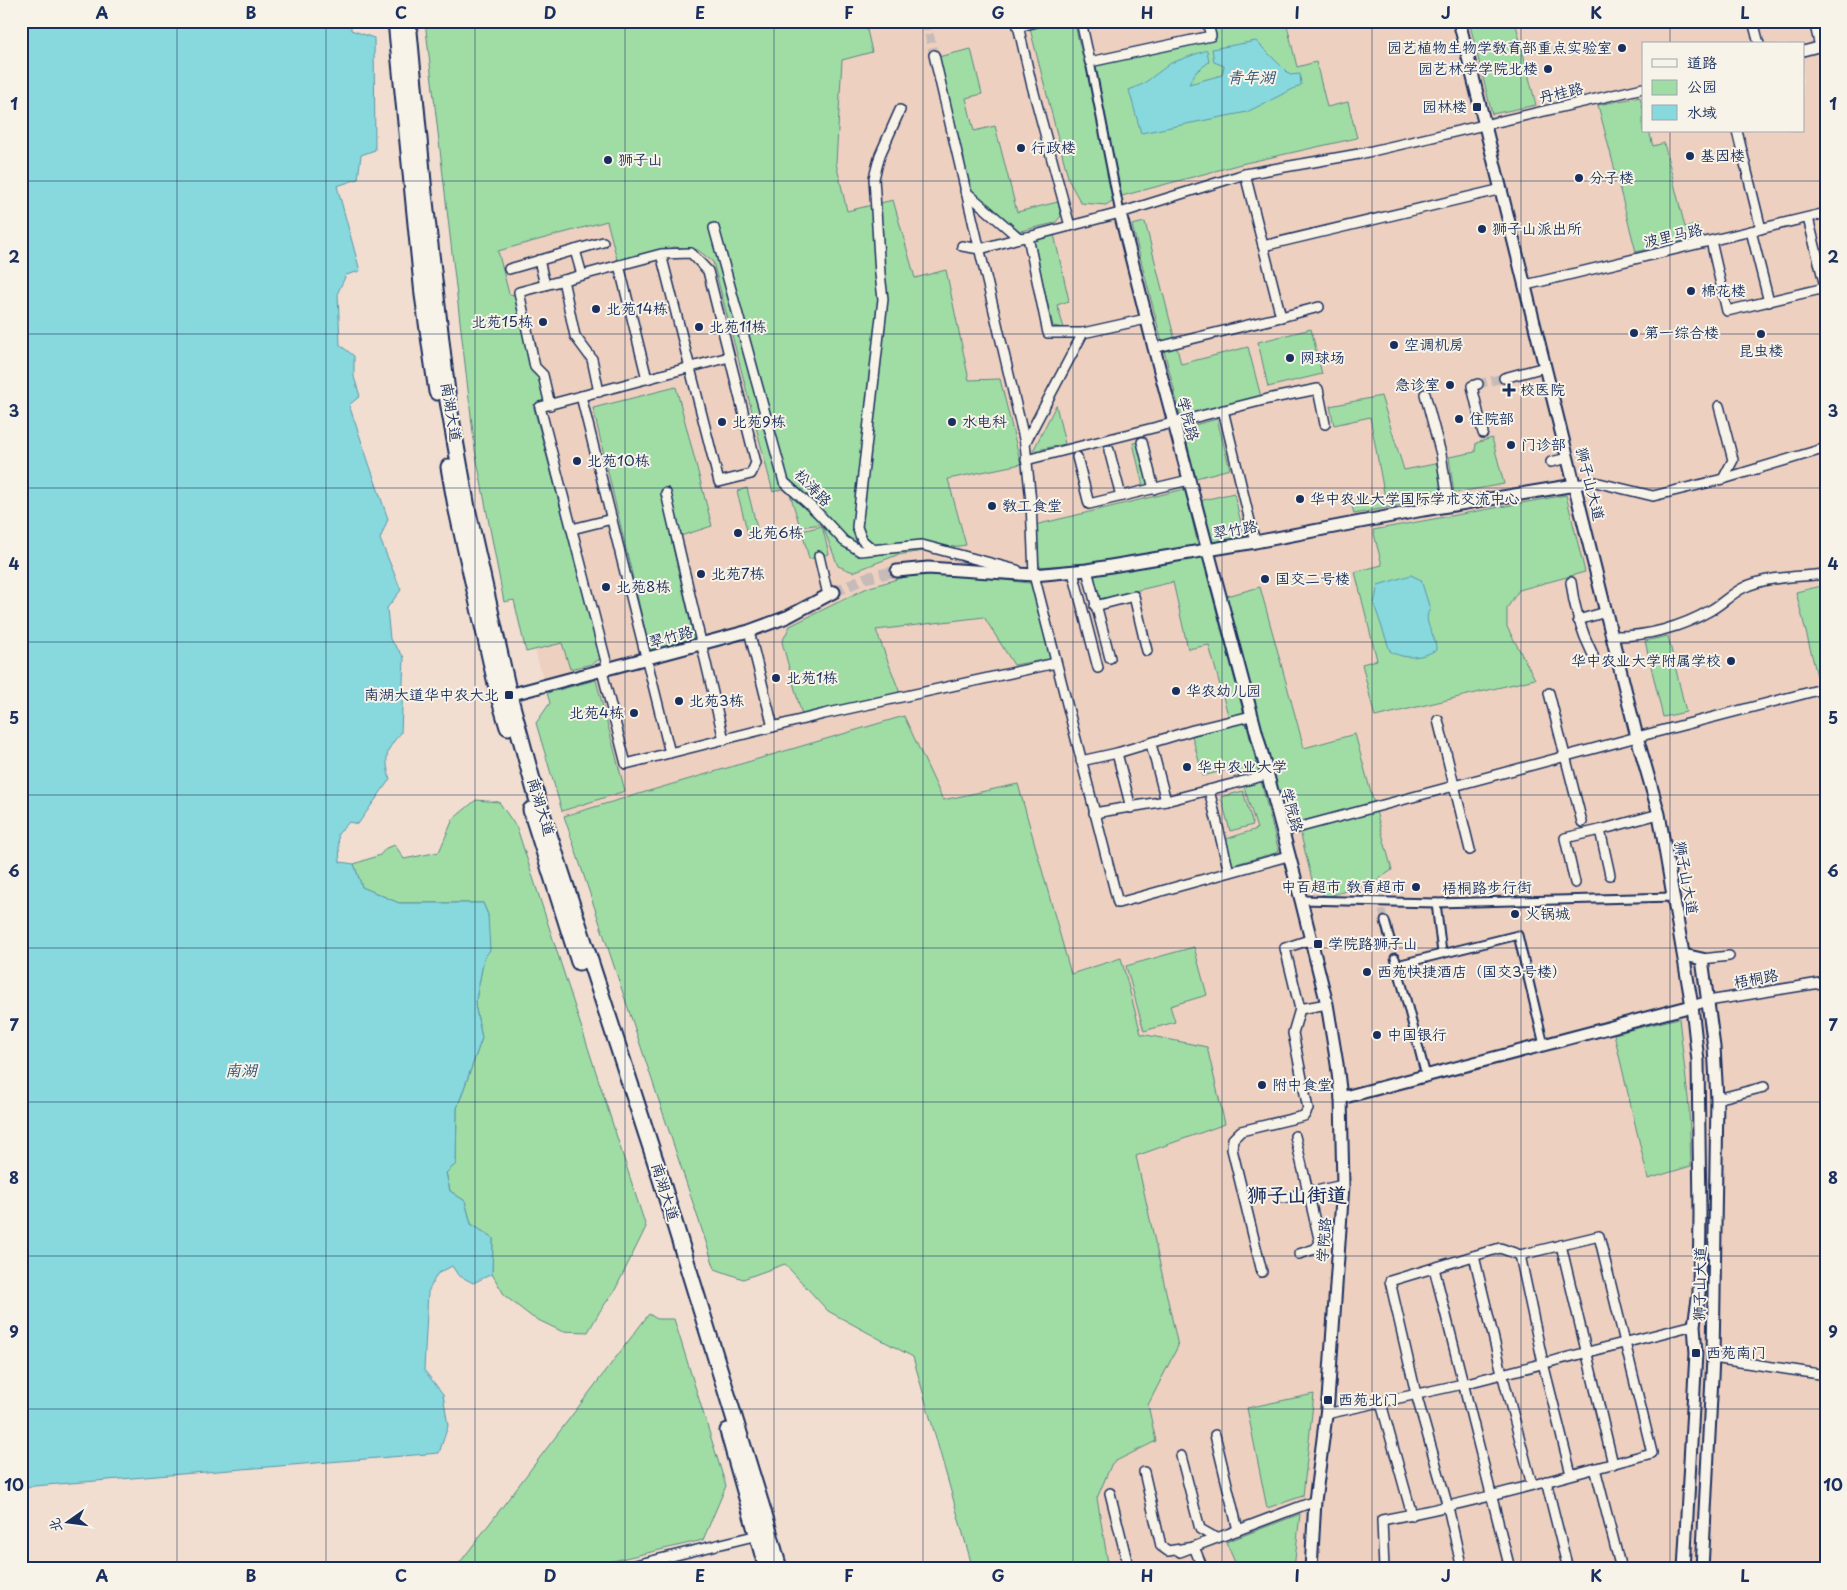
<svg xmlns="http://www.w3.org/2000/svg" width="1847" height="1590" font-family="'Playpen Sans','LXGW WenKai TC',sans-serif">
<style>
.built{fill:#edd0bf;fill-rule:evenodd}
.green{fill:#9fdda5;stroke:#5d8682}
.water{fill:#87d9dd;stroke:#5c95aa}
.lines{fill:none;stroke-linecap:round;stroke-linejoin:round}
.pedestrian-tunnel{stroke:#c6bbb9;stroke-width:7;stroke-dasharray:7 3.5;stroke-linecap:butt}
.minor-tunnel{stroke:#c6bbb9;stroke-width:9;stroke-dasharray:9 4.5;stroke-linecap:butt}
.tertiary-tunnel{stroke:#c6bbb9;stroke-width:11;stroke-dasharray:11 5.5;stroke-linecap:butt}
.pedestrian-casing{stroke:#1b2f5e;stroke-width:11}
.minor-casing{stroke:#1b2f5e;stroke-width:12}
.tertiary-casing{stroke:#1b2f5e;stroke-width:15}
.primary-casing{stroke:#1b2f5e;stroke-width:19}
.pedestrian{stroke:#f7f3e8;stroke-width:7}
.minor{stroke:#f7f3e8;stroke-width:9}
.tertiary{stroke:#f7f3e8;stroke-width:11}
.primary{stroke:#f7f3e8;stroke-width:15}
.grid{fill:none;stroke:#1b2f5e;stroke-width:1;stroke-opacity:0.55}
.poi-dot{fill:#1b2f5e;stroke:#f7f3e8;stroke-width:2}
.labels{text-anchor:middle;stroke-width:4;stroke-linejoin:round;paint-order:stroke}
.poi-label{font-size:15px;fill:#1b2f5e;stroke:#f7f3e8;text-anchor:start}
.street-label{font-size:15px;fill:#1b2f5e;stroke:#f7f3e8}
.water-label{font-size:16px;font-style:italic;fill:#315177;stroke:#f7f3e8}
.district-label{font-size:20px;font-weight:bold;fill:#1b2f5e;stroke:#f7f3e8}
.neatline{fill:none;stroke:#1b2f5e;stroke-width:2}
.grid-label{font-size:16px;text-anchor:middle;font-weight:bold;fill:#1b2f5e}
</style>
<rect width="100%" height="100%" fill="#f1ded0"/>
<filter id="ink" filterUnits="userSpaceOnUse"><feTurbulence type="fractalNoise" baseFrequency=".02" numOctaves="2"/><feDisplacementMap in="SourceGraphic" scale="10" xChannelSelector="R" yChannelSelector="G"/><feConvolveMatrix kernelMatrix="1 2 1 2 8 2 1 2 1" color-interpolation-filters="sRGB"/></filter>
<g filter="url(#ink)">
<path class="built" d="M425,21H1826V1569H973L913,1357L826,1308L785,1264L743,1279L715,1269L564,816L536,723L550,703L535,650L526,652L514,600L504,602L475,450ZM1643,44H1803V131H1643Z"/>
<g class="green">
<polygon points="425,21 865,21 872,52 842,60 836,163 847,211 893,200 915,278 946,270 969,380 1000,379 1021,464 948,479 966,545 897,555 853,572 838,566 822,524 800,527 788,487 773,492 713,262 698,250 674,247 618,263 607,221 498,251 509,294 515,295 531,369 539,376 545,402 533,405 601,658 592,664 570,669 562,643 526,652 514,600 504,602 475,450"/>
<polygon points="1028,21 1074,21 1085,67 1216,40 1211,21 1286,21 1297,67 1316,62 1327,107 1348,102 1357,138 1241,164 1118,197 1106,205 1081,203 1069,181"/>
<polygon points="1469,21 1515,21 1536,105 1492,114"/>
<polygon points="971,49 982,94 966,98 974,131 995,126 1017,212 1058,202 1061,216 1055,223 1020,231 970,189 938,57"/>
<polygon points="1640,97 1643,110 1643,131 1649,131 1653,146 1664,143 1685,227 1697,224 1701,237 1636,252 1598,105"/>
<polygon points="1145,222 1181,364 1248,347 1261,397 1181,417 1132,225"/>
<polygon points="1054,234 1069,301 1057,305 1064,328 1053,326 1033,241"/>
<polygon points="1311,329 1322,374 1268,387 1258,342"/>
<polygon points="676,387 712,526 671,539 695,643 651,655 593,408"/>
<polygon points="1381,396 1404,470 1440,463 1444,497 1354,514 1352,506 1385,498 1370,417 1334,425 1330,406"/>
<polygon points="1056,405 1065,444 1033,451"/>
<polygon points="1217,419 1230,469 1196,478 1183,428"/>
<polygon points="1492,438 1504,484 1454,493 1449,457 1475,452 1476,443"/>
<polygon points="1139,442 1149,485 1143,486 1133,443"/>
<polygon points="747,488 759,536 749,538 737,491"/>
<polygon points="1185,489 1198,545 1090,563 1039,567 1035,525"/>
<polygon points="1234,493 1245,540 1210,545 1199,501"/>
<polygon points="1566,495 1585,572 1519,590 1507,608 1507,627 1535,679 1375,717 1362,664 1377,660 1355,572 1382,565 1373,530"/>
<polygon points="822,526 829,554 809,559 802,531"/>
<polygon points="1202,557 1241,703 1279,852 1232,865 1226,839 1257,829 1238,767 1203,776 1192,736 1231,726 1209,645 1188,649 1173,582 1100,599 1094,575"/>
<polygon points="917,573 957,574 1036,584 1054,658 1014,665 984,617 876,630 901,696 803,719 782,642 790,626 867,588"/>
<polygon points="1826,585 1826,682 1819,684 1796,592"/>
<polygon points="1260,587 1304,748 1355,734 1392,870 1376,881 1327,897 1314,888 1301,835 1280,809 1223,597"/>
<polygon points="1668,636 1686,712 1663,717 1645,641"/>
<polygon points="596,680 625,791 562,811 536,723 550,703 547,693"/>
<polygon points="904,716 943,800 1018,784 1071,974 1121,958 1141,1034 1207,1047 1225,1124 1136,1156 1178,1346 1148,1405 1156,1441 1112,1463 1097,1498 1109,1569 973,1569 913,1357 828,1311 785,1264 743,1279 715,1269 564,816"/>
<polygon points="1243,791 1253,825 1230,831 1221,797"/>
<polygon points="476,800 499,802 517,828 646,1227 615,1290 600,1311 588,1332 561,1331 532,1317 505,1296 492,1274 493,1238 471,1224 465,1201 450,1191 446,1172 456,1164 457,1108 482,1038 475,1005 484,958 488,915 483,903 399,903 362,887 354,864 380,855 386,848 395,845 404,859 439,852 453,819"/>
<polygon points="1194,947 1207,995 1170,1006 1175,1022 1144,1031 1126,966"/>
<polygon points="1679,1018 1689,1107 1691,1166 1648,1179 1614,1034"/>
<polygon points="649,1314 657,1319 674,1319 726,1486 703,1540 578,1569 455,1569"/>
<polygon points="1314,1394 1303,1496 1267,1508 1247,1408"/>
<polygon points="1300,1514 1294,1569 1238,1569 1226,1542"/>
</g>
<g class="water">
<path d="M21,21H351V30L374,38L375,150L361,155L358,179L337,186L360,271L346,275L338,292L340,345L354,356V377L360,396L349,405L388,519L380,539L401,590L387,608L390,639L404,657L401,733C386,749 384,757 390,779L358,824L349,822L338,834L340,862L354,864L362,887L399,903H483L488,915L490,950L484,958L475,1005L482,1038L457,1108L456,1164L446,1173L450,1191L465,1201L471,1224L493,1238L492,1274L473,1283L458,1275L452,1266L437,1274L428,1292L424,1370L443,1394L448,1426L439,1453L34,1486L21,1490Z"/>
<polygon points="1256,41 1290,75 1300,74 1301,85 1247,112 1141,133 1129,90 1143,84 1171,63 1207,50 1209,62 1196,72 1189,84 1222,75 1224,66 1214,62 1212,49"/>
<path d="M1411,575L1421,580L1430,609C1421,622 1437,635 1436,650C1422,658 1404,660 1390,651L1374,604L1378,585Z"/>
</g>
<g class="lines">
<g class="pedestrian-tunnel">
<polyline points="1382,910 1385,921"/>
<polyline points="1391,943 1395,958"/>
</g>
<g class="minor-tunnel">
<polyline points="926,21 934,55"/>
<polyline points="1478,384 1504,378"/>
</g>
<polyline class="tertiary-tunnel" points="834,592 865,578 897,571"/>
<g class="pedestrian-casing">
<g id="pedestrian">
<polyline points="1090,62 1120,213"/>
<polyline points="1301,900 1436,903 1674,897"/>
<polyline points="1436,903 1442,953"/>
<polyline points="1385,921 1391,943"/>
<polyline points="1395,958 1397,965"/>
<polyline points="1426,1076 1397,965 1518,935 1544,1045"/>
</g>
</g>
<g class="minor-casing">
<g id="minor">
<polyline points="1017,21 1031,82 1070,226"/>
<polyline points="1081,21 1090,62 1211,36 1207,21"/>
<polyline points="1753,21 1759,44"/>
<polyline points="1814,21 1820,47"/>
<polyline points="1018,27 1040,21"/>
<polyline points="1803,51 1826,45"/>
<polyline points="934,55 1025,443"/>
<polyline points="1737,131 1761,229"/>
<polyline points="965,191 1019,238"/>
<polyline points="1808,218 1826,290"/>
<polyline points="714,228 784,482 817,512 844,541 860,551 922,545 1017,570"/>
<polyline points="1751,231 1769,302"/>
<polyline points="1028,237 1048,333 1083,333"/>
<polyline points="1711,241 1727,311 1825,288"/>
<polyline points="962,246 980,249 1019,238 1028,237 1120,213 1245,174 1359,154 1643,88"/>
<polyline points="1263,246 1502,189"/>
<polyline points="575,250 582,275"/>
<polyline points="539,260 545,285"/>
<polyline points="619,265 647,379"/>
<polyline points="509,269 603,242"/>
<polyline points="563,280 575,336 592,359 599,392"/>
<polyline points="1526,285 1826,213"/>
<polyline points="1281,317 1319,307"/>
<polyline points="1146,319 1083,333 1025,443 1031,502 1034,575 1118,903 1288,856"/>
<polyline points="1154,348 1281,317 1245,174"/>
<polyline points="1504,378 1545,367"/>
<polyline points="1478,384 1472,386 1483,433"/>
<polyline points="1425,394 1441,454 1449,506"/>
<polyline points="581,396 670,753"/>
<polyline points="550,405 543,375 535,367 519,292 661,254 691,253 708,271 756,463 751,474 719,482 661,254"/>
<polyline points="1719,406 1733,460 1723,479"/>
<polyline points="1223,410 1255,542"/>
<polyline points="1142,442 1154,489"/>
<polyline points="1109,450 1121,496"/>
<polyline points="1077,457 1089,504 1189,480"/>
<polyline points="1026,460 1268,399 1318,389 1325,424"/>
<polyline points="1551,462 1568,458"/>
<polyline points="1575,485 1595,482 1653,496 1723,479 1826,448"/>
<polyline points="666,493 724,740"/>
<polyline points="572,529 612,519"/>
<polyline points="873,550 862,540 857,527 883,299 880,274 874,178 880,155 900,110"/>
<polyline points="819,556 828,595"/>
<polyline points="1087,570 1110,658"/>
<polyline points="1073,572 1098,668"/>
<path d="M1571,582C1574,609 1581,631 1593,655"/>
<polyline points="1095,606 1134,596 1147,651"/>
<polyline points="1578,620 1606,612"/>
<polyline points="749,631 773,727"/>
<path d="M1612,636C1646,637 1682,627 1711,610C1722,604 1731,594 1743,588C1767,576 1799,577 1826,574"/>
<polyline points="608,669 540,407 729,357"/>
<polyline points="602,671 626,764 824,714 1056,663"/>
<polyline points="1549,693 1582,822"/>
<polyline points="1438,720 1470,850"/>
<polyline points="1151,744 1166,801"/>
<polyline points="1117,753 1131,808"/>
<polyline points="1081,761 1117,753 1193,730 1251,716"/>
<polyline points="1209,790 1229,872"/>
<polyline points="1094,813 1166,801 1267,775"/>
<polyline points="1282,832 1637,737 1826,688"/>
<polyline points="1610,875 1600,830 1659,814"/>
<polyline points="1575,883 1565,838 1600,830"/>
<polyline points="1309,940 1285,948 1300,1009 1327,1004"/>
<polyline points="1702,959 1729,956"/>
<polyline points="1692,1006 1708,1001 1826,982"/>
<polyline points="1717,1099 1764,1087"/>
<polyline points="1295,1136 1320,1243 1315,1249 1299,1254"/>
<polyline points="1284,1198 1343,1185"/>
<polyline points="1561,1245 1613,1464"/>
<polyline points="1520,1255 1543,1363 1571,1474"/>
<polyline points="1474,1256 1502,1373 1532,1485"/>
<polyline points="1434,1268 1510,1569"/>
<polyline points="1262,1272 1232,1149 1233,1139 1241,1131 1304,1116 1308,1109 1293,1033 1300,1009"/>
<polyline points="1713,1358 1826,1375"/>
<polyline points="1381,1403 1412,1515"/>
<polyline points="1326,1414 1463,1384 1694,1325"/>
<polyline points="1215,1435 1238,1530"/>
<polyline points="1181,1456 1200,1529 1216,1538"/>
<polyline points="1595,1468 1621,1569"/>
<polyline points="1144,1472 1161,1546 1168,1551 1194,1547 1203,1569"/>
<polyline points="1546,1481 1568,1569"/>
<polyline points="1110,1493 1129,1569"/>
<polyline points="1180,1552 1315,1501"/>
<polyline points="619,1569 758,1535"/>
<polyline points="1159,1569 1164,1569"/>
<path d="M1384,1569L1382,1520C1473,1503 1562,1477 1652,1453L1599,1236L1520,1255L1500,1248L1390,1281L1416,1394L1448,1507L1462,1569"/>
</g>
</g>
<g class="tertiary-casing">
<g id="tertiary">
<polyline points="1459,21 1637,737 1659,814 1692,1006 1698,1061 1700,1213 1699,1293 1694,1325 1696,1353 1684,1569"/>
<polyline points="1120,213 1154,348 1301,900 1327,1004 1337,1064 1341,1098 1343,1185 1328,1400 1315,1501 1311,1569"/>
<polyline points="897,571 928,568 1034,575 1087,570 1255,542 1423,510 1575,485"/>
<polyline points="509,695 749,631 787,617 834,592"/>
<polyline points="1684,955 1702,959 1714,1047 1717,1099 1713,1358 1702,1569"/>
<polyline points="1341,1098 1692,1006"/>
</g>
</g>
<g class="primary-casing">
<g id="primary">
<polyline points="396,21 423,295 437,392"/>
<polyline points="408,21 424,193 448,401 467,508 509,695 537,798 655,1160 766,1521 779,1569"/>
<polyline points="449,467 456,506 499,697 508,727"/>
<polyline points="531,810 579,962"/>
<polyline points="728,1431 767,1569"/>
</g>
</g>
<use href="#pedestrian" class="pedestrian"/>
<use href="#minor" class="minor"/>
<use href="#tertiary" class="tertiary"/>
<use href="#primary" class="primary"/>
</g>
</g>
<path class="grid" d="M177,21V1569M326,21V1569M475,21V1569M625,21V1569M774,21V1569M923,21V1569M1073,21V1569M1222,21V1569M1372,21V1569M1521,21V1569M1670,21V44M1670,131V1569M21,181H1826M21,334H1826M21,488H1826M21,642H1826M21,795H1826M21,948H1826M21,1102H1826M21,1256H1826M21,1409H1826"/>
<g class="poi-dot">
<circle cx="1622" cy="48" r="5"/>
<circle cx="1548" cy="69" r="5"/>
<rect x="1472" y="102" width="10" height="10" rx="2.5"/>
<circle cx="1021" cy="148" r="5"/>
<circle cx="1690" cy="156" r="5"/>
<circle cx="608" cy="160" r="5"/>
<circle cx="1579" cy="178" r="5"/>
<circle cx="1482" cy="229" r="5"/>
<circle cx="1691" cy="291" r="5"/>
<circle cx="596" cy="309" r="5"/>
<circle cx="543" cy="322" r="5"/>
<circle cx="699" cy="327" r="5"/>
<circle cx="1634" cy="333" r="5"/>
<circle cx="1761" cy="334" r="5"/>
<circle cx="1394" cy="345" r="5"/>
<circle cx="1290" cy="358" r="5"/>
<circle cx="1450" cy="385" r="5"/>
<path d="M1506.5 382.5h5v5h5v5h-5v5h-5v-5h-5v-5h5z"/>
<circle cx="1459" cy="419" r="5"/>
<circle cx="722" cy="422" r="5"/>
<circle cx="952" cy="422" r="5"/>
<circle cx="1511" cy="445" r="5"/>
<circle cx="577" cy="461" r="5"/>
<circle cx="1300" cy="499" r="5"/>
<circle cx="992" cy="506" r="5"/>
<circle cx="738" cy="533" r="5"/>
<circle cx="701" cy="574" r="5"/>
<circle cx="1265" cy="579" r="5"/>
<circle cx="606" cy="587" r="5"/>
<circle cx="1731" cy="661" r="5"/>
<circle cx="776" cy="678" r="5"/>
<circle cx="1176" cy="691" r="5"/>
<rect x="504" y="690" width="10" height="10" rx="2.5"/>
<circle cx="679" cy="701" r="5"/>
<circle cx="634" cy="713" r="5"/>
<circle cx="1187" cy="767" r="5"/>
<circle cx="1416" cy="887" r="5"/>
<circle cx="1515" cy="914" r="5"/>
<rect x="1313" y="939" width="10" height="10" rx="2.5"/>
<circle cx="1367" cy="972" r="5"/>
<circle cx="1377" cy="1035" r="5"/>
<circle cx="1262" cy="1085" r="5"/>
<rect x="1691" y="1348" width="10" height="10" rx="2.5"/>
<rect x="1323" y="1395" width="10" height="10" rx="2.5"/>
</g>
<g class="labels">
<g class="poi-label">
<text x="1612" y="53" text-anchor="end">园艺植物生物学教育部重点实验室</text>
<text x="1538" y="74" text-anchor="end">园艺林学学院北楼</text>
<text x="1467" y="112" text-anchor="end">园林楼</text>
<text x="1031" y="153">行政楼</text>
<text x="1700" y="161">基因楼</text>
<text x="618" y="165">狮子山</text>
<text x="1589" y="183">分子楼</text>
<text x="1492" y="234">狮子山派出所</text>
<text x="1701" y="296">棉花楼</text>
<text x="606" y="314">北苑14栋</text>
<text x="533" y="327" text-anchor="end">北苑15栋</text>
<text x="709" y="332">北苑11栋</text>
<text x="1644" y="338">第一综合楼</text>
<text x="1404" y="350">空调机房</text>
<text x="1761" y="356" text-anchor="middle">昆虫楼</text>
<text x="1300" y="363">网球场</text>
<text x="1440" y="390" text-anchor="end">急诊室</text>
<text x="1520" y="395">校医院</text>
<text x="1469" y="424">住院部</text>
<text x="732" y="427">北苑9栋</text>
<text x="962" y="427">水电科</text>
<text x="1521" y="450">门诊部</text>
<text x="587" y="466">北苑10栋</text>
<text x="1310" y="504">华中农业大学国际学术交流中心</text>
<text x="1002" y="511">教工食堂</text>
<text x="748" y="538">北苑6栋</text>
<text x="711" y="579">北苑7栋</text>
<text x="1275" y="584">国交二号楼</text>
<text x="616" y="592">北苑8栋</text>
<text x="1721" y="666" text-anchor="end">华中农业大学附属学校</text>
<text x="786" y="683">北苑1栋</text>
<text x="1186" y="696">华农幼儿园</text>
<text x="499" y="700" text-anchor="end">南湖大道华中农大北</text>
<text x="689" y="706">北苑3栋</text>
<text x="624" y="718" text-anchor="end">北苑4栋</text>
<text x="1197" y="772">华中农业大学</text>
<text x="1406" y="892" text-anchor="end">中百超市 教育超市</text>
<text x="1525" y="919">火锅城</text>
<text x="1328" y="949">学院路狮子山</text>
<text x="1377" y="977">西苑快捷酒店（国交3号楼）</text>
<text x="1387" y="1040">中国银行</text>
<text x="1272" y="1090">附中食堂</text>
<text x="1706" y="1358">西苑南门</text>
<text x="1338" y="1405">西苑北门</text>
</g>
<g class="street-label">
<text transform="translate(1561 93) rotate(-13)" y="5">丹桂路</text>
<text transform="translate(1673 236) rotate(-13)" y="5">波里马路</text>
<text transform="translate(451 412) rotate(81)" y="5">南湖大道</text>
<text transform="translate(1188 419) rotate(75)" y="5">学院路</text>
<text transform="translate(1590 484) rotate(76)" y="5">狮子山大道</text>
<text transform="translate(813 488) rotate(46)" y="5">松涛路</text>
<text transform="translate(1235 530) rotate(-10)" y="5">翠竹路</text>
<text transform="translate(671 637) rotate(-15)" y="5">翠竹路</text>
<text transform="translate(541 807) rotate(73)" y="5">南湖大道</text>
<text transform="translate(1292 810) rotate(75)" y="5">学院路</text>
<text transform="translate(1686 878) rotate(80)" y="5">狮子山大道</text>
<text transform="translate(1487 888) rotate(-1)" y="5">梧桐路步行街</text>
<text transform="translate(1756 979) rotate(-10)" y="5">梧桐路</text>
<text transform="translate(665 1192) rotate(73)" y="5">南湖大道</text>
<text transform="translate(1324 1240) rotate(-86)" y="5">学院路</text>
<text transform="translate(1700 1284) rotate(-89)" y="5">狮子山大道</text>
</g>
<g class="water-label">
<text x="1251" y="83">青年湖</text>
<text x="241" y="1076">南湖</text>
</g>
<g class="district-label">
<text x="1297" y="1202">狮子山街道</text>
</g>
</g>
<rect width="1847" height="1590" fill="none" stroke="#f7f3e8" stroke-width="55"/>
<rect x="1642" y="42" width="162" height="90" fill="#f7f3e8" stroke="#9fa5b1"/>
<rect x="1652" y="59" width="25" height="8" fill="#f7f3e8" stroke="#9fa5b1"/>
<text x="1687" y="68" font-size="15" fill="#1b2f5e">道路</text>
<rect x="1652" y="80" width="25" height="15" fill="#9fdda5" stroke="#9fa5b1"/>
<text x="1687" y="92" font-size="15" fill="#1b2f5e">公园</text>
<rect x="1652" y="105" width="25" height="15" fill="#87d9dd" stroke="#9fa5b1"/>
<text x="1687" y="118" font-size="15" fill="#1b2f5e">水域</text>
<g transform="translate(68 1522) rotate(256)" stroke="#f7f3e8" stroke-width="4" paint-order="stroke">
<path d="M0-4L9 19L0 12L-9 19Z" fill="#1b2f5e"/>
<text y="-8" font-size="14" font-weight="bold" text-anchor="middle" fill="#1b2f5e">北</text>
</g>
<rect x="28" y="28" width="1792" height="1534" class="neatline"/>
<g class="grid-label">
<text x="102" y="19">A</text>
<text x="251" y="19">B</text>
<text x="401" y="19">C</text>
<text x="550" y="19">D</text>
<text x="700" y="19">E</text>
<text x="849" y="19">F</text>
<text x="998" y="19">G</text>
<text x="1147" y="19">H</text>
<text x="1297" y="19">I</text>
<text x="1446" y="19">J</text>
<text x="1596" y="19">K</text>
<text x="1745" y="19">L</text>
<text x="14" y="110">1</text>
<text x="1833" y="110">1</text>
<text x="14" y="263">2</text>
<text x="1833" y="263">2</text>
<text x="14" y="417">3</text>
<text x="1833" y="417">3</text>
<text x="14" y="570">4</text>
<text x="1833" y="570">4</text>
<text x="14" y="724">5</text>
<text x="1833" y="724">5</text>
<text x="14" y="877">6</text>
<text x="1833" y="877">6</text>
<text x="14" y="1031">7</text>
<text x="1833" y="1031">7</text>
<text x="14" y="1184">8</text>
<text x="1833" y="1184">8</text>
<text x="14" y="1338">9</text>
<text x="1833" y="1338">9</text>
<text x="14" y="1491">10</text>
<text x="1833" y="1491">10</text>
<text x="102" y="1582">A</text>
<text x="251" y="1582">B</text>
<text x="401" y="1582">C</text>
<text x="550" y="1582">D</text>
<text x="700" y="1582">E</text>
<text x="849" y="1582">F</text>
<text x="998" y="1582">G</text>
<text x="1147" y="1582">H</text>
<text x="1297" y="1582">I</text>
<text x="1446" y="1582">J</text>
<text x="1596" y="1582">K</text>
<text x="1745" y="1582">L</text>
</g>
</svg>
